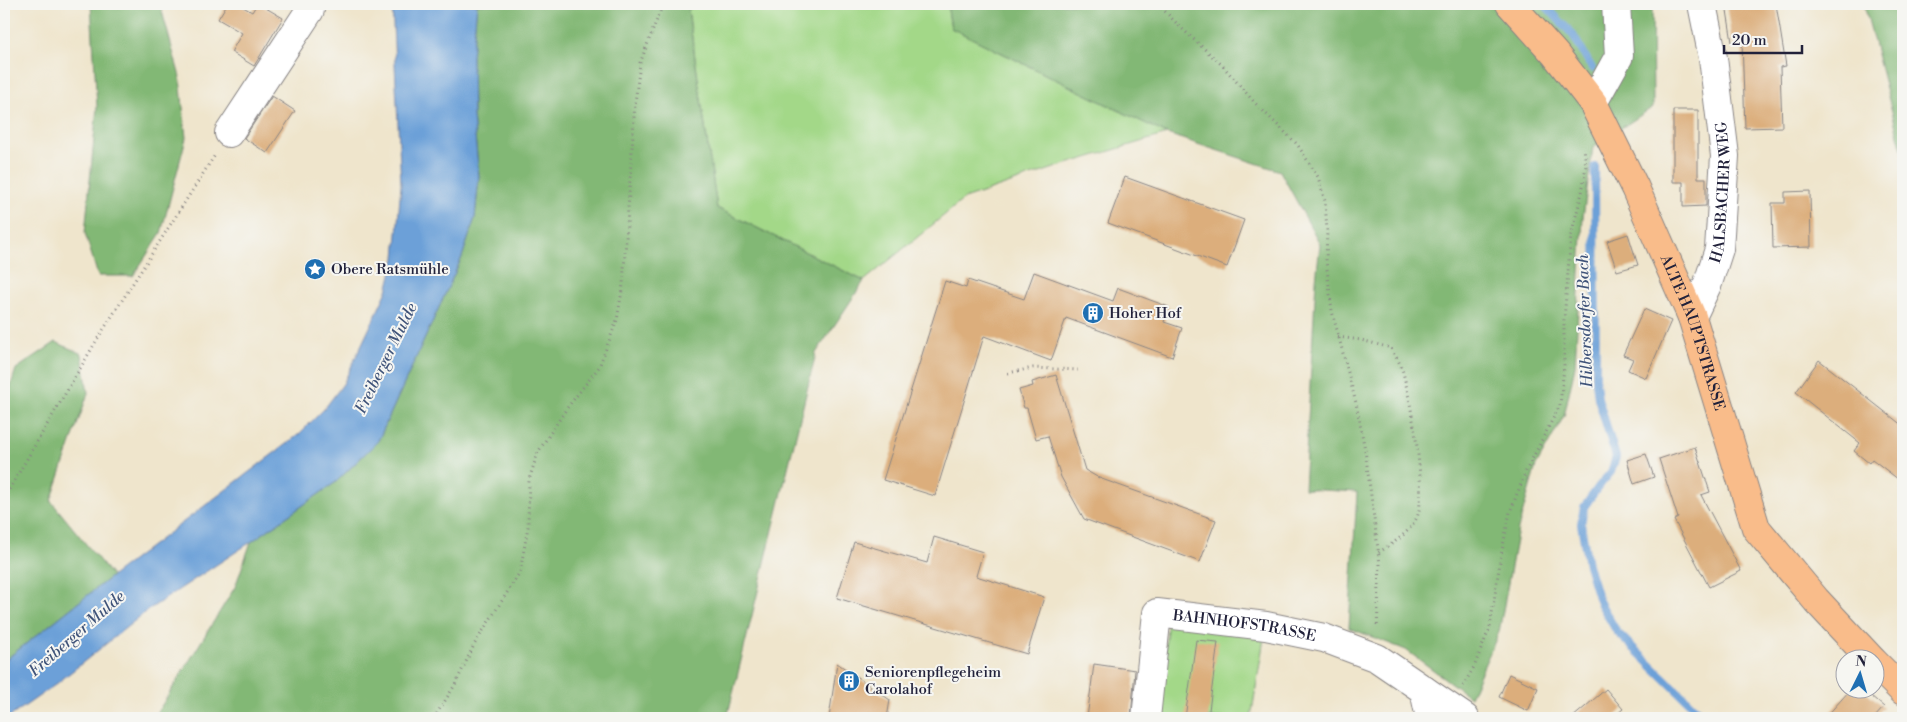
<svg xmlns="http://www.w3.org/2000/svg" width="1907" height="722" font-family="'Libre Bodoni',serif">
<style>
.green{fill:#a3d888;stroke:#627d62}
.forest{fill:#82b874;stroke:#526d58}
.water{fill:#6ca0d8;stroke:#47618a}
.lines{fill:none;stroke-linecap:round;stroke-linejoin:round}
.stream{stroke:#6ca0d8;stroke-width:8}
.building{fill:#dcae7c}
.minor-casing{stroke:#888484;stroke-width:30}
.major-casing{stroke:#888484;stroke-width:30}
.path{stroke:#888484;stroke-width:3;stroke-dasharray:1 4;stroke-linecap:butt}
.minor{stroke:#fff;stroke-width:28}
.major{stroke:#f9bc8a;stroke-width:28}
.labels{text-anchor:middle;stroke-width:4;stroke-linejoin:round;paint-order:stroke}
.street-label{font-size:15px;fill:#22223b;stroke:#f6f6f2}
.poi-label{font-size:15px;fill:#22223b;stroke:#f6f6f2;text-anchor:start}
.water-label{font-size:16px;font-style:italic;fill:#40547a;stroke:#f6f6f2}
</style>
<rect width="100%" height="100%" fill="#f6f6f2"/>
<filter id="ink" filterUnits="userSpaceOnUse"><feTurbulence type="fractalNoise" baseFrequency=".02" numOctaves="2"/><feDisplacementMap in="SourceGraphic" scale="10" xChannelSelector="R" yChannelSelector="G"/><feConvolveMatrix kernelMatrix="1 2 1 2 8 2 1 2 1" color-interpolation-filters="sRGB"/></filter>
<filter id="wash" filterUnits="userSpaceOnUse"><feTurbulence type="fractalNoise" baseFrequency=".0096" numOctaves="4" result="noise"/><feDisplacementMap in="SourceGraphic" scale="20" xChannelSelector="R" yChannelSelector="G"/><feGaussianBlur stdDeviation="1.12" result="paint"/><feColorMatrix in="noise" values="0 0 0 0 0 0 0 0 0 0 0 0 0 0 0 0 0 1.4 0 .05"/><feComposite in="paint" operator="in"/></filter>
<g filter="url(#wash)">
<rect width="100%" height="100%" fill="#efe5cc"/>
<g class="green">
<polygon points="694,4 947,4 951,28 1167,134 1060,166 964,199 864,281 717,208 688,10"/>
<polygon points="1168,619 1265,632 1251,718 1158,718"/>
</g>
<g class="forest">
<polygon points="91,4 160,4 180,77 186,138 161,233 133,276 98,276 85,233 97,107"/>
<polygon points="477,4 694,4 688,11 717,208 864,281 816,353 727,718 154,718 235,587 251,542 336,482 378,441 462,257 475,218 479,176 473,116 472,57"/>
<polygon points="947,4 1652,4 1653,107 1593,147 1583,217 1575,366 1564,416 1536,466 1518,529 1499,632 1470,697 1406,650 1349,628 1357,492 1304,489 1316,280 1320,244 1280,171 1167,134 951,28"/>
<polygon points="1864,4 1903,4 1903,154"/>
<polygon points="56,342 82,354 88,393 51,501 112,576 4,661 4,407 16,369"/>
</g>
<polygon class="water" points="392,4 477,4 472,57 473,116 479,176 475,218 462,257 378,441 336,482 251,542 148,610 55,685 8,718 4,718 4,661 112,576 298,435 325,408 343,384 387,291 395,258 401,185"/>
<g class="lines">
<g class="stream">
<polyline points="1544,4 1573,35 1592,68"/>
<polyline points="1595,167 1596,382 1598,398 1616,457 1611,472 1599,486 1584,507 1581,524 1588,565 1599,601 1617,632 1705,718"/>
</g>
</g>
<g id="blocks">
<g class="building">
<polygon points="227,4 238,4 252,12 257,4 259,4 283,18 254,66 231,52 242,33 218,19"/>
<polygon points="1726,4 1776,4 1786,66 1780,67 1782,127 1745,128 1742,40 1732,42"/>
<polygon points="272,96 295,111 267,153 244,138"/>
<polygon points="1673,110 1698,110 1698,178 1706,178 1706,206 1683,207 1683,182 1673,182"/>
<polygon points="1125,177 1244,220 1227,267 1108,223"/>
<polygon points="1810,191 1811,247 1773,248 1772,203 1785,203 1785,192"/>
<polygon points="1628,234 1638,265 1617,271 1607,241"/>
<polygon points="1034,272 1113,301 1118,288 1169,307 1164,322 1182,328 1172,357 1066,318 1051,361 984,336 935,496 883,480 945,281 966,288 968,280 1024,299"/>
<polygon points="1644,309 1671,321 1646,378 1628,370 1633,359 1623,355"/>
<polygon points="1819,360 1903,426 1903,483 1872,459 1869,463 1854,451 1860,443 1796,392"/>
<polygon points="1056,375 1085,470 1099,478 1216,520 1200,562 1084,519 1061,477 1048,436 1036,439 1027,408 1024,408 1019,390 1033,386 1032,382"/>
<polygon points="1695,447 1710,492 1701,495 1741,571 1709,587 1674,520 1678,518 1659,459"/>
<polygon points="1646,454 1654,477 1634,484 1627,460"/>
<polygon points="934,537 983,552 976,576 1044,597 1027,654 837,598 854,542 927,563"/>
<polygon points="1196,640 1218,642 1208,718 1185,718"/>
<polygon points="837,663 890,700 887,718 829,718"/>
<polygon points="1094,664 1135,670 1131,718 1087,718"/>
<polygon points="1509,674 1538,688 1528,711 1499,697"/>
<polygon points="1606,689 1623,709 1612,718 1572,718"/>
<polygon points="1850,690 1864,690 1884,707 1874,718 1825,718"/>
</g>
</g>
</g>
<g filter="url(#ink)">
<use href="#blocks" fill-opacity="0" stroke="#888484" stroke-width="1"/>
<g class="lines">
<g class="minor-casing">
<g id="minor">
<polyline points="1593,103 1619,56 1616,4"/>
<polyline points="229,133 310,10 310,4"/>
<path id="s1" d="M1692,317L1708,283L1719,249L1725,156L1713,58L1702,4"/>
<path id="s2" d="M1146,718L1157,613L1266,626L1324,638L1377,658L1424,690"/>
<polyline points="1430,718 1424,690 1465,718"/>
</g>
</g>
<g class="major-casing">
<g id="major">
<path id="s3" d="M1510,4L1555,54L1593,103L1635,188L1692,317L1756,528L1816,600L1872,660"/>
<polyline points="1874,662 1903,691"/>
</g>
</g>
<g class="path">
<polyline points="1158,4 1179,26 1222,65 1255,103 1297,144 1318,177 1325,201 1327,231 1326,261 1332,311 1356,403 1365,450 1380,564 1377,629"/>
<path d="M1338,337L1361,340L1391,348C1394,355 1400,362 1402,369C1410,396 1428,492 1417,517C1409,534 1393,543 1378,553"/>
<polyline points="1008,373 1033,368 1078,370"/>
<polyline points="4,498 98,338 215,155"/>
<polyline points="1463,686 1474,667 1490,627 1501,555 1510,512 1526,471 1560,405 1564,367 1564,320 1571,235 1582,193 1586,166 1584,148"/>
<polyline points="434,718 455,685 474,645 520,572 528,527 529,480 538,452 567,408 599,367 617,320 623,285 635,103 640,63 663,4"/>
</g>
<use href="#minor" class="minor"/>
<use href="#major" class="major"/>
</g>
</g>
<defs>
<g id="sight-disc" transform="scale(1.125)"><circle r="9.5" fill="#1f6fb2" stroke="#f6f6f2"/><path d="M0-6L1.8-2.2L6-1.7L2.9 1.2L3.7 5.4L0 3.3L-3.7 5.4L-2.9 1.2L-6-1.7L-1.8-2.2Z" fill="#fff"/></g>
<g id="building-disc" transform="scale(1.125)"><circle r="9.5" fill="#1f6fb2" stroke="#f6f6f2"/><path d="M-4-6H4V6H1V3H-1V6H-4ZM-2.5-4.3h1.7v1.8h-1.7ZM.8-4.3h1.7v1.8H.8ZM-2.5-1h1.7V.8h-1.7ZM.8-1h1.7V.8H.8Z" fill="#fff"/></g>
</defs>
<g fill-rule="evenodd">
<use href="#sight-disc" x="315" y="269"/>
<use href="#building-disc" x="1093" y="313"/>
<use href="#building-disc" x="849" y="681"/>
</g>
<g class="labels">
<g class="street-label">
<text dy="5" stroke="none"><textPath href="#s1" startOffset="130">HALSBACHER WEG</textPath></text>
<text dy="5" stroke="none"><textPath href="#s3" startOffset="380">ALTE HAUPTSTRASSE</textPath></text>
<text dy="5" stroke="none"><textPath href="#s2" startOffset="194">BAHNHOFSTRASSE</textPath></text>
</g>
<g class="poi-label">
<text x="331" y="274">Obere Ratsmühle</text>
<text x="1109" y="318">Hoher Hof</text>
<text x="865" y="677">Seniorenpflegeheim<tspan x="865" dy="17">Carolahof</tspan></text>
</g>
<g class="water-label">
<text transform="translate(1584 321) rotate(-92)" y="6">Hilbersdorfer Bach</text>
<text transform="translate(385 358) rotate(-64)" y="6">Freiberger Mulde</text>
<text transform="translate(76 633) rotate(-41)" y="6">Freiberger Mulde</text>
</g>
</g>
<rect width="1907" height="722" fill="none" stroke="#f6f6f2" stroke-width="20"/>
<g transform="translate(1860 674) rotate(5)"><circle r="24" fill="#f6f6f2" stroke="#a1a1a9"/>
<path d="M0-4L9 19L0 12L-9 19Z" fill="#1f6fb2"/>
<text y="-8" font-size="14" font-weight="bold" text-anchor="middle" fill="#22223b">N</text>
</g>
<path d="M1724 45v8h78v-8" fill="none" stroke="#22223b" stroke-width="2.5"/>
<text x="1732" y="45" font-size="15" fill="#22223b" stroke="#f6f6f2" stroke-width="4" paint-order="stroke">20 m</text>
</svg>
